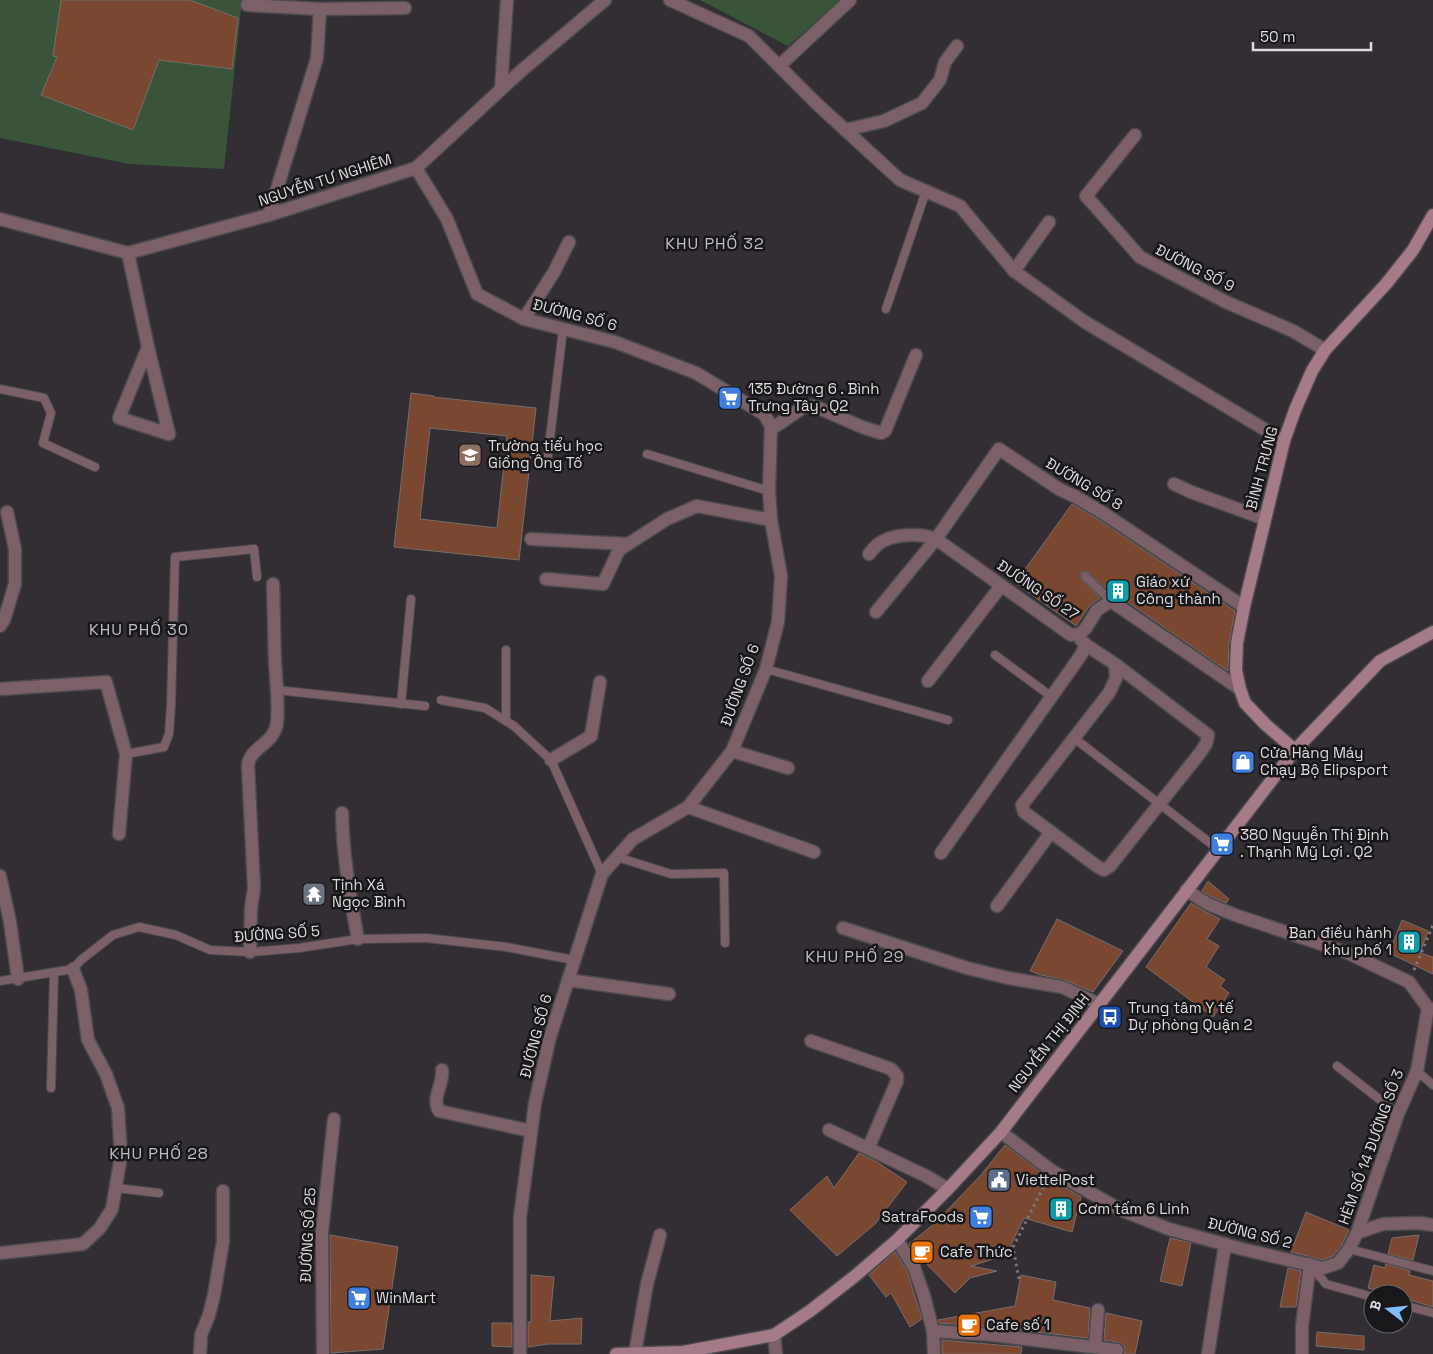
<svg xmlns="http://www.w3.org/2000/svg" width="1433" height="1354" font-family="'Space Grotesk',sans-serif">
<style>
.green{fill:#395439}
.building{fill:#7a4731;stroke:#776e6a;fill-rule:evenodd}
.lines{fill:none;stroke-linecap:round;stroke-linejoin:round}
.lane-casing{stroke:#4d4a4f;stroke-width:10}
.street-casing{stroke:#4d4a4f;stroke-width:15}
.secondary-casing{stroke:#4d4a4f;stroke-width:15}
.path{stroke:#7b787d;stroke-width:3;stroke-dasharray:2.5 4;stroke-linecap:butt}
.lane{stroke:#7b6167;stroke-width:8}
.street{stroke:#7b6167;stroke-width:12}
.secondary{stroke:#a47b87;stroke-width:12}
.labels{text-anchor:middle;stroke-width:5;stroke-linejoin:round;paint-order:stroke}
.street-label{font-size:15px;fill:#dcdade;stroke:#181719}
.poi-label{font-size:15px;fill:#dcdade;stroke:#181719;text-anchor:start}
.neighbourhood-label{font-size:16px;letter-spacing:1px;fill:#c1bcc4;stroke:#181719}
</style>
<rect width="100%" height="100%" fill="#322e34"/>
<g class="green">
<polygon points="0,0 242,0 224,169 129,164 0,138"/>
<polygon points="700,0 841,0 788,46"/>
</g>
<g class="building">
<polygon points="61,0 190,0 238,18 232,69 159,60 133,130 41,95 57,57 53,56"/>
<path d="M411,393L434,396L433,397L536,408L519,560L394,547ZM430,428L507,436L497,528L420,519Z"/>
<polygon points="1072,504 1099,520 1235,611 1229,643 1228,671 1116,594 1111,593 1087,571 1081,572 1080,578 1100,598 1090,605 1076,626 1015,583"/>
<polygon points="1208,881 1229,899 1226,903 1212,897 1202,891"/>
<polygon points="1191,903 1204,911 1220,919 1207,939 1219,946 1206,967 1225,980 1220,986 1229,993 1213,1017 1146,967"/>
<polygon points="1057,919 1123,951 1093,992 1065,980 1041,975 1030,971"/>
<polygon points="1402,920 1428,931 1420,953 1433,957 1433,974 1389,953"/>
<polygon points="1005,1145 1047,1177 1081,1197 1072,1232 1024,1218 1006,1255 971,1266 997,1271 970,1278 955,1293 913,1250 909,1244 934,1224 980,1176"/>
<polygon points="859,1153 877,1162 907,1182 875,1224 837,1256 790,1210 827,1176 834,1188"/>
<polygon points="1306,1212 1349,1230 1342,1245 1333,1256 1323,1260 1291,1252"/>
<polygon points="330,1235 398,1247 383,1349 331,1353"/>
<polygon points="1419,1235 1413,1260 1388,1254 1392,1238"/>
<polygon points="1170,1238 1191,1243 1182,1286 1160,1281"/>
<polygon points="895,1252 907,1271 922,1319 910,1327 891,1293 886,1297 869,1275"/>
<polygon points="1386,1264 1410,1271 1409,1275 1433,1281 1433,1307 1403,1298 1403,1294 1391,1294 1368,1288 1374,1265 1385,1268"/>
<polygon points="1288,1268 1301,1271 1296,1307 1280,1307"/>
<polygon points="531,1275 554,1277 550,1321 582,1318 581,1344 548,1344 528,1347 528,1322 531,1322"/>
<polygon points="1021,1275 1056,1282 1053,1300 1090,1308 1088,1338 993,1327 939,1323 938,1320 1015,1306"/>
<polygon points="1106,1313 1142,1321 1135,1354 1124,1354 1125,1350 1124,1345 1118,1342 1104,1340"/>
<polygon points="492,1323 512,1323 512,1347 492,1346"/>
<polygon points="1317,1332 1364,1336 1364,1350 1316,1346"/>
<polygon points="942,1340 1022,1347 1021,1354 942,1354"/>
</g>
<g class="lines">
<g class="lane-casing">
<g id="lane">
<polyline points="886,309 926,191"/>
<polyline points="0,389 44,398 51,413 43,443 95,467"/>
<polyline points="647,454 769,491"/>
<polyline points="547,463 563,329"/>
<polyline points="1085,576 1111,601"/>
<polyline points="506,650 506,721"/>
<polyline points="995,655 1052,697"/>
<polyline points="766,669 948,720"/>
<polyline points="277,690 425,706"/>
<polyline points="441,700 485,708 514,726 551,760 602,874"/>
<polyline points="401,704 411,599"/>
<polyline points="1074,738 1218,849"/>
<polyline points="126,754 164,747 169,734 171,705 175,557 254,549 257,577"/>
<polyline points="617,857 671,874 724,873 725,943"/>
<polyline points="0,981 73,969 81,960 113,935 139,927 176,935 210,950 250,952 299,948 358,939 426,938 506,947 574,960"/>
<polyline points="1337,1066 1398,1114"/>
<polyline points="1417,1071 1433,1085"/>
<polyline points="51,1088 54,973"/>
<polyline points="116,1188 159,1193"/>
<polyline points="1349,1249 1433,1271"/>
<polyline points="1311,1266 1326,1284 1373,1297"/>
<polyline points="1403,1305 1433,1313"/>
</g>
</g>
<g class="street-casing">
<g id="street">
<polyline points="670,0 749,36 817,104 900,180 960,206 1014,271 1085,322 1284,441"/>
<polyline points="247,5 320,9 405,8"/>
<polyline points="779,66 850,0"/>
<polyline points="501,89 507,0"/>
<polyline points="845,130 884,121 922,103 940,80 945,62 957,46"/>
<polyline points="1135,135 1086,196 1140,257 1226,302 1293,331 1325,350"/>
<polyline points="416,168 447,219 477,294 524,319 615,342 696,373 764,414 771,426 769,491 771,520 781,576 778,622 766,669 732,751 688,807 633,839 602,874 550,1037 535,1103 520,1217 520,1354"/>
<polyline points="269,215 317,58 320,9"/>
<polyline points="0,219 128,253 269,215 416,168 521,71 605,0"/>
<polyline points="128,253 148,347 169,434"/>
<polyline points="1014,271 1049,222"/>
<polyline points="524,319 554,272 569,242"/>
<polyline points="148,347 119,418 169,434"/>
<polyline points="771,426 776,426 805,406 814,406 862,427 881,433 885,431 916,355"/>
<polyline points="1174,484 1191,492 1265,519"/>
<polyline points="531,539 627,544"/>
<path d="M869,554C871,551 874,548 877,545C891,533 920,533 936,539L1071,635L1080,634L1086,628L1097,610L1111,601L1240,689"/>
<polyline points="546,579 603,584 619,550 667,519 697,506 771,520"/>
<polyline points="876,612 936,539 999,449 1059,489 1076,497 1103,513 1244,607"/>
<polyline points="0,626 4,620 15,584 15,549 7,512"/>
<polyline points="1086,645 1115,664 1116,678 1109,693 1022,805 1024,812 1098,867 1104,870 1110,866 1200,753 1206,744 1208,735 1115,664"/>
<polyline points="928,681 1001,586"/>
<polyline points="0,689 106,682 126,754 119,834"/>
<polyline points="732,751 788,768"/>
<polyline points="551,760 591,736 600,682"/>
<polyline points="688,807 814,852"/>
<path d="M342,813C343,856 350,897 358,939"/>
<polyline points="941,853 1081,655 1086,645 1081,640"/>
<polyline points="0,876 10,922 18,979"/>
<polyline points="1186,890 1208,904 1235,915 1348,953 1409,982 1428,1008 1433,1009"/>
<polyline points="997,906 1051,832"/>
<polyline points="843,928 967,968 1008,978 1062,987 1099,1004"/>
<path d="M250,952L251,908L254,888L248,766C249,747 274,745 277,723C279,704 276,680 275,661C274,636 274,610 273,584"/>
<polyline points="568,980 669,994"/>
<polyline points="811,1041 883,1066 891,1069 897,1076 897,1081 868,1149"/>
<path d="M442,1070C444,1085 431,1097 439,1111L531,1131"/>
<polyline points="829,1130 926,1176 948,1189"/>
<polyline points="1001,1132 1052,1171 1121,1210 1169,1229 1242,1249 1323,1268 1338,1263 1349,1249 1357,1233 1398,1114 1417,1071 1428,1008"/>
<polyline points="1357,1233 1383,1224 1419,1223 1433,1225"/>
<polyline points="897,1240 914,1267 924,1296 933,1331 934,1354"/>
<polyline points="0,1253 83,1244 100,1228 112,1209 121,1156 118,1108 106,1074 88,1040 81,990 73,969"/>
<polyline points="933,1331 992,1335 1117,1350"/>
<polyline points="774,1335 776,1354"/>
<polyline points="1095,1347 1098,1310"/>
<polyline points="635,1353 647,1284 660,1235"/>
<polyline points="200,1354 201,1335 209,1315 214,1295 223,1241 223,1191"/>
<polyline points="323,1354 322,1232 334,1119"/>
<polyline points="1208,1354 1225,1244"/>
<polyline points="1302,1354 1302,1326 1310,1264"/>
</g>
</g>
<g class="secondary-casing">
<g id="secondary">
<polyline points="1295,750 1265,724 1245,703 1240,689 1236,670 1237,643 1244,607 1284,441 1295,410 1312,371 1325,350 1386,284 1413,250 1433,215"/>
<polyline points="616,1354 683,1352 774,1335 810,1311 855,1276 897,1240 948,1189 1001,1132 1295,750 1380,661 1433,632"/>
</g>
</g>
<g class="path">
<polyline points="1414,970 1433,925"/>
<polyline points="1019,1279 1013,1247 1046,1182"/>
</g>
<use href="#lane" class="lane"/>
<use href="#street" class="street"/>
<use href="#secondary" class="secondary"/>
</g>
<defs>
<g id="supermarket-square" transform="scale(1.25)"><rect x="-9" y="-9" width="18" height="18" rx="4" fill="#3f7fe0" stroke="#181719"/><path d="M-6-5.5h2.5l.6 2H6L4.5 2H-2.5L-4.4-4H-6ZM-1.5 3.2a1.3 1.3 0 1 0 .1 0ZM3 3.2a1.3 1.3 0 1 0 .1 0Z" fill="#fff"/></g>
<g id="school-square" transform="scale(1.25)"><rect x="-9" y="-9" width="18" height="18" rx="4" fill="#8d6e63" stroke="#181719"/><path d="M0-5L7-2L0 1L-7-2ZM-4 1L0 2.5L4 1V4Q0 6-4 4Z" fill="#fff"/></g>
<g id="building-square" transform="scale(1.25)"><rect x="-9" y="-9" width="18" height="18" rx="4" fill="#0f9aa8" stroke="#181719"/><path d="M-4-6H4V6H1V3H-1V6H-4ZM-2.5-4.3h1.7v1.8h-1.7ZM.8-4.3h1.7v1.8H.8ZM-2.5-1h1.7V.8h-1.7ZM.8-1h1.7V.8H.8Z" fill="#fff"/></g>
<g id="shop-square" transform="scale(1.25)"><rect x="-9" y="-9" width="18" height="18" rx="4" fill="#3f7fe0" stroke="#181719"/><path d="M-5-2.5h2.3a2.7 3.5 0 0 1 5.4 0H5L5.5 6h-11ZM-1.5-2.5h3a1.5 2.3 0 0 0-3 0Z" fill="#fff"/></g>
<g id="temple-square" transform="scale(1.25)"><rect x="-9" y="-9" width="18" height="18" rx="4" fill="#6b7280" stroke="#181719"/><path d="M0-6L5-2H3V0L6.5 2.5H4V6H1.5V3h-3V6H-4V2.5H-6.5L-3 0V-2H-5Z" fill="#fff"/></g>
<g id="bus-square" transform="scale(1.25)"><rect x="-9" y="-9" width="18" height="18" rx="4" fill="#1a4fb4" stroke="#181719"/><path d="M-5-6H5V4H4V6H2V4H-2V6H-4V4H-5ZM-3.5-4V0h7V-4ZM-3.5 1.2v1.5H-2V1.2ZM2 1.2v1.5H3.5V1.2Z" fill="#fff"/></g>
<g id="civic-square" transform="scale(1.25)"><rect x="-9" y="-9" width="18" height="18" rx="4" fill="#5c6f8a" stroke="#181719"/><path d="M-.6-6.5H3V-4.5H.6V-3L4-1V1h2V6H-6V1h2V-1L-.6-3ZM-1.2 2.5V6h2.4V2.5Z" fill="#fff"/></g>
<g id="cafe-square" transform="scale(1.25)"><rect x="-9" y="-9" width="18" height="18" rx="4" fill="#e8710a" stroke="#181719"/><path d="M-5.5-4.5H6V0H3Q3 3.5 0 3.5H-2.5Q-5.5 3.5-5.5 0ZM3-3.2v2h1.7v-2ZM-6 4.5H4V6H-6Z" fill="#fff"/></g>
</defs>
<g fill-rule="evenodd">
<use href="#supermarket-square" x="730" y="398"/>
<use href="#school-square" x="470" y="455"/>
<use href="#building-square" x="1118" y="591"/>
<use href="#shop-square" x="1243" y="762"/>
<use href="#supermarket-square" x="1222" y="844"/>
<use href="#temple-square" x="314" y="894"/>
<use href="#building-square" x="1409" y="942"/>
<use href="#bus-square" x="1110" y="1017"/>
<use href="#civic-square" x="999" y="1180"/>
<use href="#building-square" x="1061" y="1209"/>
<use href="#supermarket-square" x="981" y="1217"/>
<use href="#cafe-square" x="922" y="1252"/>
<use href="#supermarket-square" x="359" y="1298"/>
<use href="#cafe-square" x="969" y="1325"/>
</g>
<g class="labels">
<g class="street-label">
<text transform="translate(325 180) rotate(-18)" y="5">NGUYỄN TƯ NGHIÊM</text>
<text transform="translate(1195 268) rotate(27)" y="5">ĐƯỜNG SỐ 9</text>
<text transform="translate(575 315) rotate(15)" y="5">ĐƯỜNG SỐ 6</text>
<text transform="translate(1262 468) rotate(-75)" y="5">BÌNH TRƯNG</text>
<text transform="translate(1084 484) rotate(31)" y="5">ĐƯỜNG SỐ 8</text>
<text transform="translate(1038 590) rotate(34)" y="5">ĐƯỜNG SỐ 27</text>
<text transform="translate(740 685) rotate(-70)" y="5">ĐƯỜNG SỐ 6</text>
<text transform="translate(277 934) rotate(-4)" y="5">ĐƯỜNG SỐ 5</text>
<text transform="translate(536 1036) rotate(-75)" y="5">ĐƯỜNG SỐ 6</text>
<text transform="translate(1049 1043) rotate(-52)" y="5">NGUYỄN THỊ ĐỊNH</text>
<text transform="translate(1371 1147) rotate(-70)" y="5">HÈM SỐ 14 ĐƯỜNG SỐ 3</text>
<text transform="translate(1250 1233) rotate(14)" y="5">ĐƯỜNG SỐ 2</text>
<text transform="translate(308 1235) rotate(-87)" y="5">ĐƯỜNG SỐ 25</text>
</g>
<g class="poi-label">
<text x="748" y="394">135 Đường 6 . Bình<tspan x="748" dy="17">Trưng Tây . Q2</tspan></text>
<text x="488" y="451">Trường tiểu học<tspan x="488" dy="17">Giồng Ông Tố</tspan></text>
<text x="1136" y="587">Giáo xứ<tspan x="1136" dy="17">Công thành</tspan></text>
<text x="1260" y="758">Cửa Hàng Máy<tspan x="1260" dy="17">Chạy Bộ Elipsport</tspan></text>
<text x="1240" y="840">380 Nguyễn Thị Định<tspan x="1240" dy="17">. Thạnh Mỹ Lợi . Q2</tspan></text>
<text x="332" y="890">Tịnh Xá<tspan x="332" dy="17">Ngọc Bình</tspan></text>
<text x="1392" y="938" text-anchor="end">Ban điều hành<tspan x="1392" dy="17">khu phố 1</tspan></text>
<text x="1128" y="1013">Trung tâm Y tế<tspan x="1128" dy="17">Dự phòng Quận 2</tspan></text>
<text x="1016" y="1185">ViettelPost</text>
<text x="1078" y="1214">Cơm tấm 6 Linh</text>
<text x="964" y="1222" text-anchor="end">SatraFoods</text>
<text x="940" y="1257">Cafe Thức</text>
<text x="376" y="1303">WinMart</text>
<text x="986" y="1330">Cafe số 1</text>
</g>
<g class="neighbourhood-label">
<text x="715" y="249">KHU PHỐ 32</text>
<text x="139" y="635">KHU PHỐ 30</text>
<text x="855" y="962">KHU PHỐ 29</text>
<text x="159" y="1159">KHU PHỐ 28</text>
</g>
</g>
<g transform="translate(1388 1309) rotate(286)"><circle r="24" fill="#181719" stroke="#666568"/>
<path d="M0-4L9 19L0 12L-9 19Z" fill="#7dbef9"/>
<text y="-8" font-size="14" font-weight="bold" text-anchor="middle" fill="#dcdade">B</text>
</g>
<path d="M1253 42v8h118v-8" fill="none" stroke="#dcdade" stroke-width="2.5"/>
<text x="1260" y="42" font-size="15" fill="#dcdade" stroke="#181719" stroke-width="4" paint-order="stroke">50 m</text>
</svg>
